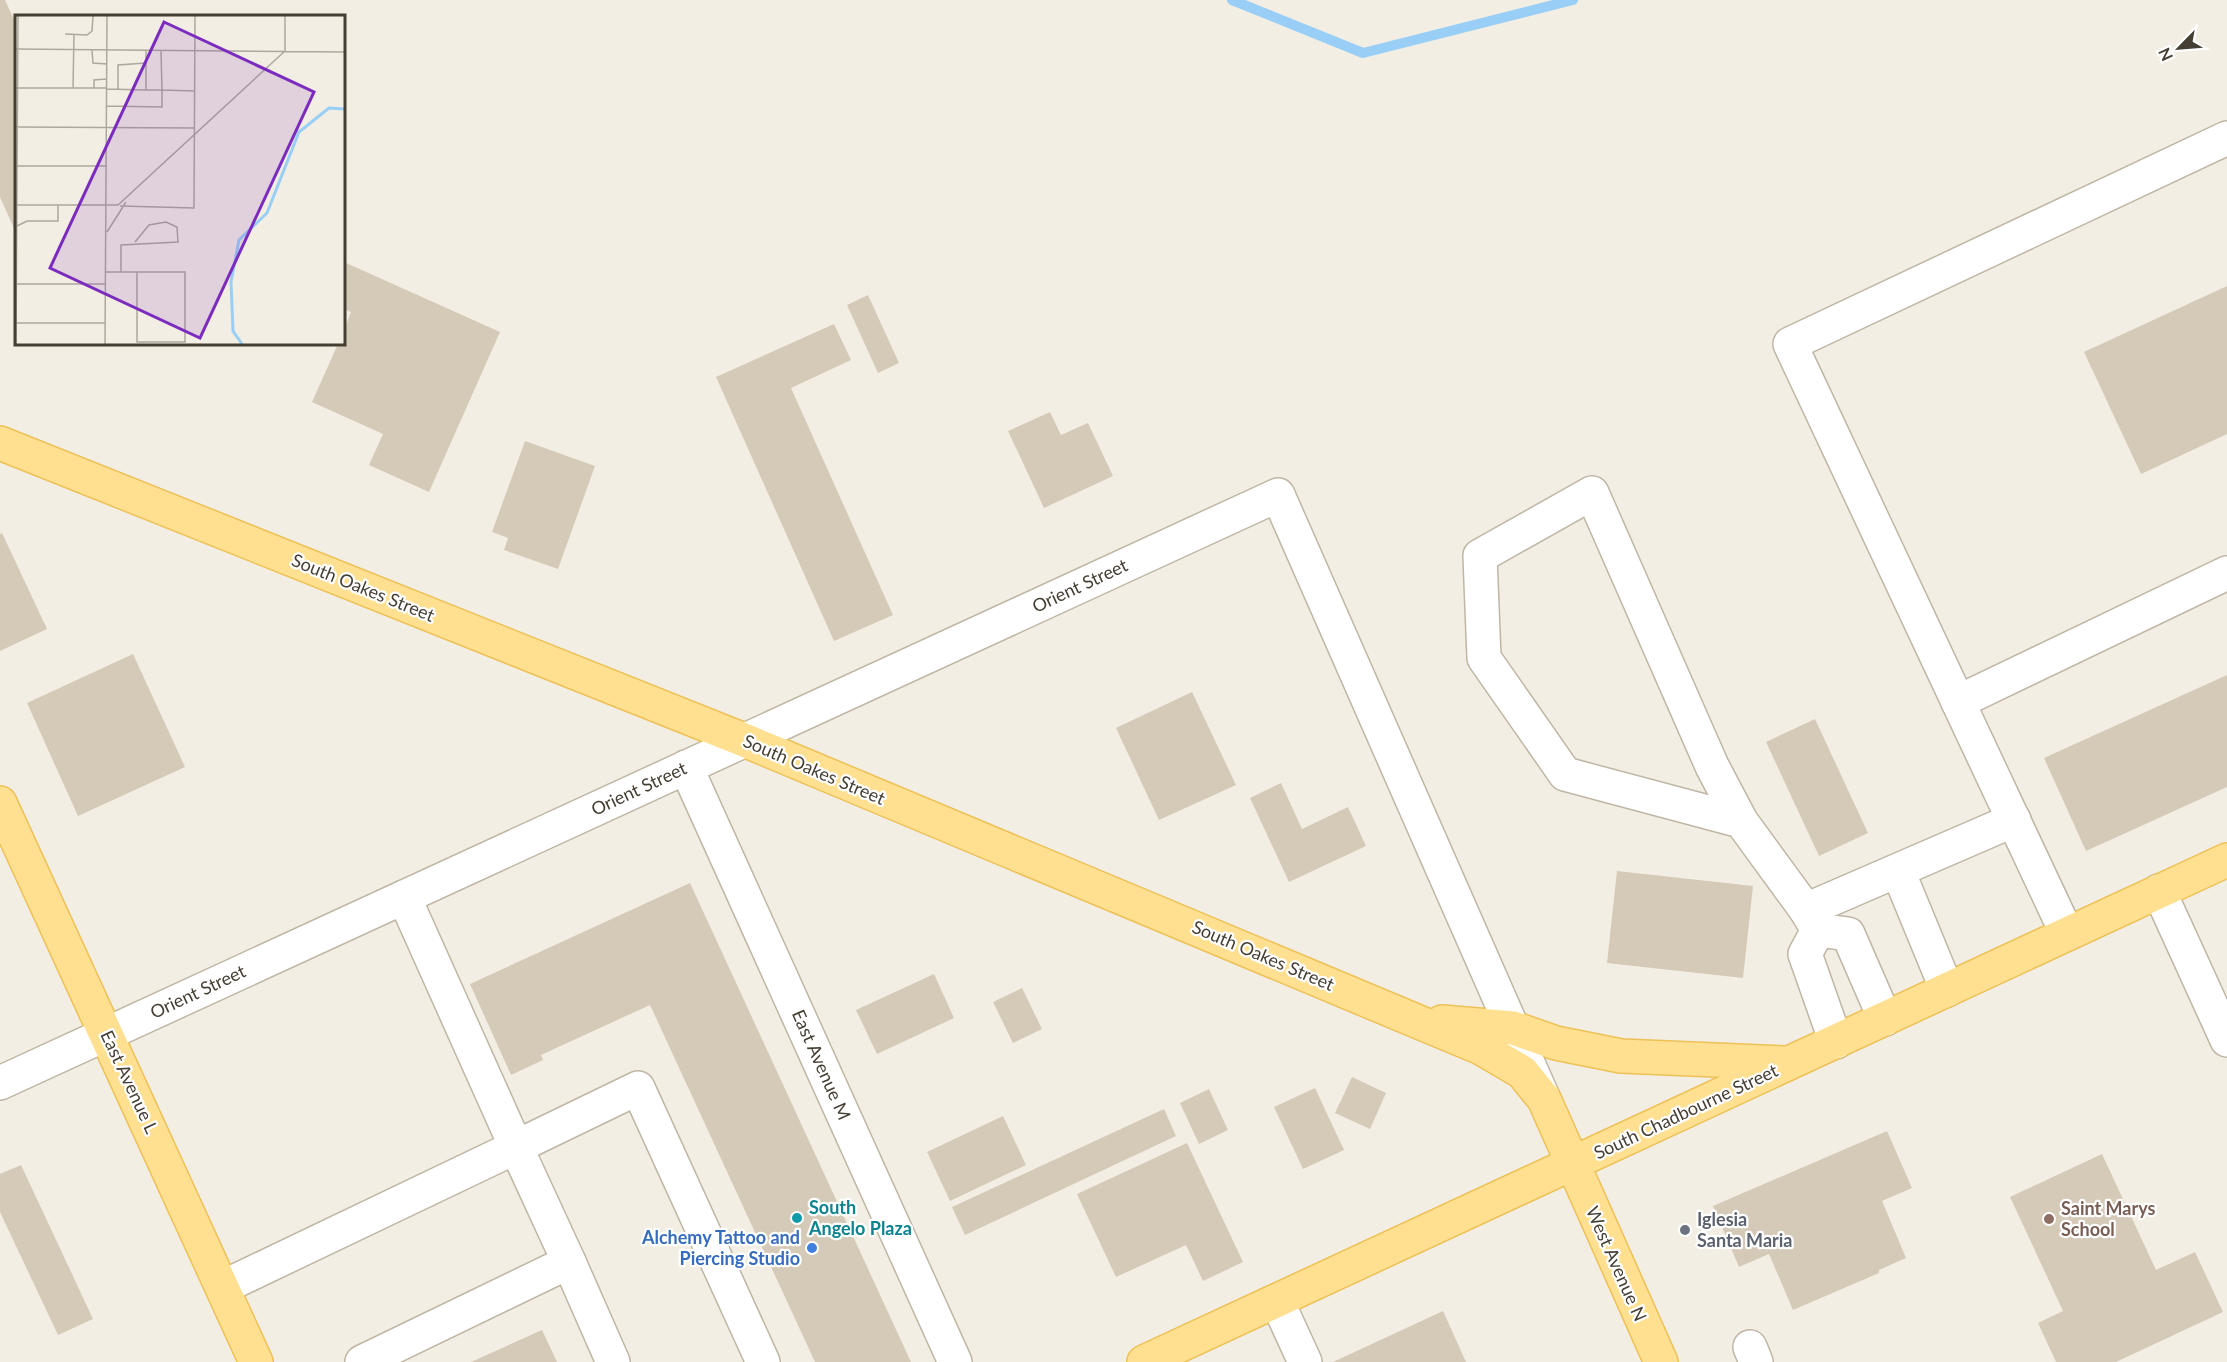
<svg xmlns="http://www.w3.org/2000/svg" width="2227" height="1362" font-family="Lato,sans-serif">
<style>
.lines{fill:none;stroke-linecap:round;stroke-linejoin:round}
.stream{stroke:#99cff6;stroke-width:10}
.building{fill:#d5cab8}
.minor-casing{stroke:#bfb6a5;stroke-width:36}
.major-casing{stroke:#edc157;stroke-width:36}
.minor{stroke:#fff;stroke-width:33}
.major{stroke:#ffe090;stroke-width:33}
.culture-dot{fill:#0f9aa8;stroke:#fff;stroke-width:2}
.education-dot{fill:#8d6e63;stroke:#fff;stroke-width:2}
.worship-dot{fill:#6b7280;stroke:#fff;stroke-width:2}
.shop-dot{fill:#3f7fe0;stroke:#fff;stroke-width:2}
.labels{text-anchor:middle;stroke-width:4.5;stroke-linejoin:round;paint-order:stroke}
.street-label{font-size:18px;fill:#453e33;stroke:#fff}
.culture-label{font-size:18px;font-weight:bold;fill:#0d838f;stroke:#fff;text-anchor:start}
.education-label{font-size:18px;font-weight:bold;fill:#785e54;stroke:#fff;text-anchor:start}
.worship-label{font-size:18px;font-weight:bold;fill:#5b616d;stroke:#fff;text-anchor:start}
.shop-label{font-size:18px;font-weight:bold;fill:#366cbe;stroke:#fff;text-anchor:end}
.inset-river{fill:none;stroke:#99cff6;stroke-width:3}
.inset-road{fill:none;stroke:#ada89d;stroke-width:1.5}
.view{fill:#7b2cbf;fill-opacity:0.15;stroke:#7b2cbf;stroke-width:3}
.inset-edge{fill:none;stroke:#453e33;stroke-width:3}
</style>
<rect width="100%" height="100%" fill="#f3eee3"/>
<g class="lines">
<polyline class="stream" points="1232,0 1363,53 1573,0"/>
</g>
<g class="building">
<polygon points="0,0 5,0 16,24 16,233 0,197"/>
<polygon points="344,262 500,332 429,492 369,465 383,434 312,402 338,344 344,344 344,330 351,312 344,309"/>
<polygon points="2227,286 2227,434 2141,474 2084,352"/>
<polygon points="868,295 899,363 878,373 847,305"/>
<polygon points="834,324 851,360 791,388 893,615 834,641 716,377"/>
<polygon points="1050,412 1061,435 1088,423 1113,476 1044,508 1008,431"/>
<polygon points="525,441 595,466 558,569 504,550 508,538 492,532"/>
<polygon points="2,533 47,629 0,651 0,534"/>
<polygon points="133,654 185,767 78,816 27,703"/>
<polygon points="2227,675 2227,787 2086,851 2044,758"/>
<polygon points="1192,692 1236,785 1159,820 1116,728"/>
<polygon points="1815,719 1868,833 1819,856 1766,742"/>
<polygon points="1281,783 1302,829 1348,807 1366,846 1289,882 1250,798"/>
<polygon points="1617,871 1753,886 1743,978 1607,963"/>
<polygon points="690,883 911,1362 815,1362 650,1005 541,1055 543,1060 511,1075 470,984"/>
<polygon points="934,974 954,1018 877,1054 856,1010"/>
<polygon points="1022,988 1042,1029 1013,1043 993,1002"/>
<polygon points="1352,1077 1386,1093 1370,1129 1335,1113"/>
<polygon points="1315,1088 1344,1150 1303,1169 1274,1107"/>
<polygon points="1209,1089 1228,1130 1199,1144 1180,1103"/>
<polygon points="1164,1109 1176,1136 965,1235 952,1207"/>
<polygon points="1003,1116 1026,1165 950,1201 927,1152"/>
<polygon points="1887,1131 1912,1188 1882,1201 1906,1258 1879,1270 1879,1273 1793,1310 1769,1254 1739,1267 1713,1206"/>
<polygon points="1187,1143 1243,1262 1203,1281 1186,1245 1116,1277 1077,1194"/>
<polygon points="2102,1154 2156,1270 2195,1252 2223,1312 2116,1362 2056,1362 2038,1323 2063,1311 2010,1197"/>
<polygon points="21,1165 93,1319 58,1335 0,1212 0,1174"/>
<polygon points="1443,1311 1466,1362 1333,1362"/>
<polygon points="542,1330 557,1362 471,1362"/>
</g>
<g class="lines">
<g class="minor-casing">
<g id="minor">
<polyline points="1958,702 2227,573"/>
<polyline points="686,767 955,1362"/>
<polyline points="1741,821 1565,774 1484,658 1480,556 1592,493 1712,766 1741,821 1806,910 2014,820"/>
<polyline points="1898,871 1947,990"/>
<polyline points="2159,891 2227,1040"/>
<polyline points="404,897 516,1147 638,1088 763,1362"/>
<polyline points="1806,910 1818,930 1805,954 1836,1042"/>
<polyline points="1818,930 1848,934 1885,1019"/>
<polyline points="2067,934 1790,344 2227,138"/>
<polyline points="0,1083 1278,495 1542,1095"/>
<polyline points="569,1262 613,1362"/>
<polyline points="223,1287 516,1147 569,1262 362,1362"/>
<polyline points="1277,1301 1305,1362"/>
<polyline points="1750,1347 1756,1362"/>
</g>
</g>
<g class="major-casing">
<g id="major">
<polyline points="0,443 744,740 1481,1048 1522,1072 1544,1099 1661,1362"/>
<polyline points="0,803 256,1362"/>
<polyline points="1442,1022 1513,1028 1556,1043 1621,1056 1785,1063"/>
<polyline points="1144,1362 2227,860"/>
</g>
</g>
<use href="#minor" class="minor"/>
<use href="#major" class="major"/>
</g>
<circle class="culture-dot" cx="797" cy="1218" r="6"/>
<circle class="education-dot" cx="2049" cy="1219" r="6"/>
<circle class="worship-dot" cx="1685" cy="1230" r="6"/>
<circle class="shop-dot" cx="812" cy="1248" r="6"/>
<g class="labels">
<g class="street-label">
<text transform="translate(1080 586) rotate(-25)" y="6">Orient Street</text>
<text transform="translate(363 588) rotate(22)" y="6">South Oakes Street</text>
<text transform="translate(814 770) rotate(23)" y="6">South Oakes Street</text>
<text transform="translate(639 789) rotate(-25)" y="6">Orient Street</text>
<text transform="translate(1263 956) rotate(23)" y="6">South Oakes Street</text>
<text transform="translate(198 992) rotate(-25)" y="6">Orient Street</text>
<text transform="translate(821 1065) rotate(66)" y="6">East Avenue M</text>
<text transform="translate(129 1082) rotate(65)" y="6">East Avenue L</text>
<text transform="translate(1686 1112) rotate(-25)" y="6">South Chadbourne Street</text>
<text transform="translate(1616 1264) rotate(66)" y="6">West Avenue N</text>
</g>
<g class="culture-label">
<text x="809" y="1214">South<tspan x="809" dy="21">Angelo Plaza</tspan></text>
</g>
<g class="education-label">
<text x="2061" y="1215">Saint Marys<tspan x="2061" dy="21">School</tspan></text>
</g>
<g class="worship-label">
<text x="1697" y="1226">Iglesia<tspan x="1697" dy="21">Santa Maria</tspan></text>
</g>
<g class="shop-label">
<text x="800" y="1244">Alchemy Tattoo and<tspan x="800" dy="21">Piercing Studio</tspan></text>
</g>
</g>
<g transform="translate(15 15)">
<rect width="330" height="330" fill="#f3eee3"/>
<path class="inset-river" d="M227,329L218,316L216,267L224,225L252,198L284,117L314,93L330,94"/>
<path class="inset-road" d="M270,1V36M50,19L72,20L77,16L78,1M0,34L330,37M77,35L78,48L92,49M131,35V75H147L146,36M1,73H91M58,73L59,19M79,73V65L91,64M91,74L131,75M103,74V50L131,48M91,91L147,92V75L180,76M1,112L180,113M0,151H91M0,190H103L270,36M105,191L179,193L180,1M2,211L12,206H43V190M92,217L111,187M90,257H170V327H122V257M106,257V230L163,227L162,212L151,207L134,210L120,227M0,269H90M0,308H90M1,329L3,1M90,329L92,1"/>
<path class="view" d="M149,7L299,77L185,323L35,253Z"/>
<rect width="330" height="330" class="inset-edge"/>
</g>
<g transform="translate(2179 48) rotate(245)" stroke="#ffffff" stroke-width="4.5" paint-order="stroke">
<path d="M0-4.5L10 22L0 15L-10 22Z" fill="#453e33"/>
<text y="-9" font-size="16" font-weight="bold" text-anchor="middle" fill="#453e33">N</text>
</g>
</svg>
